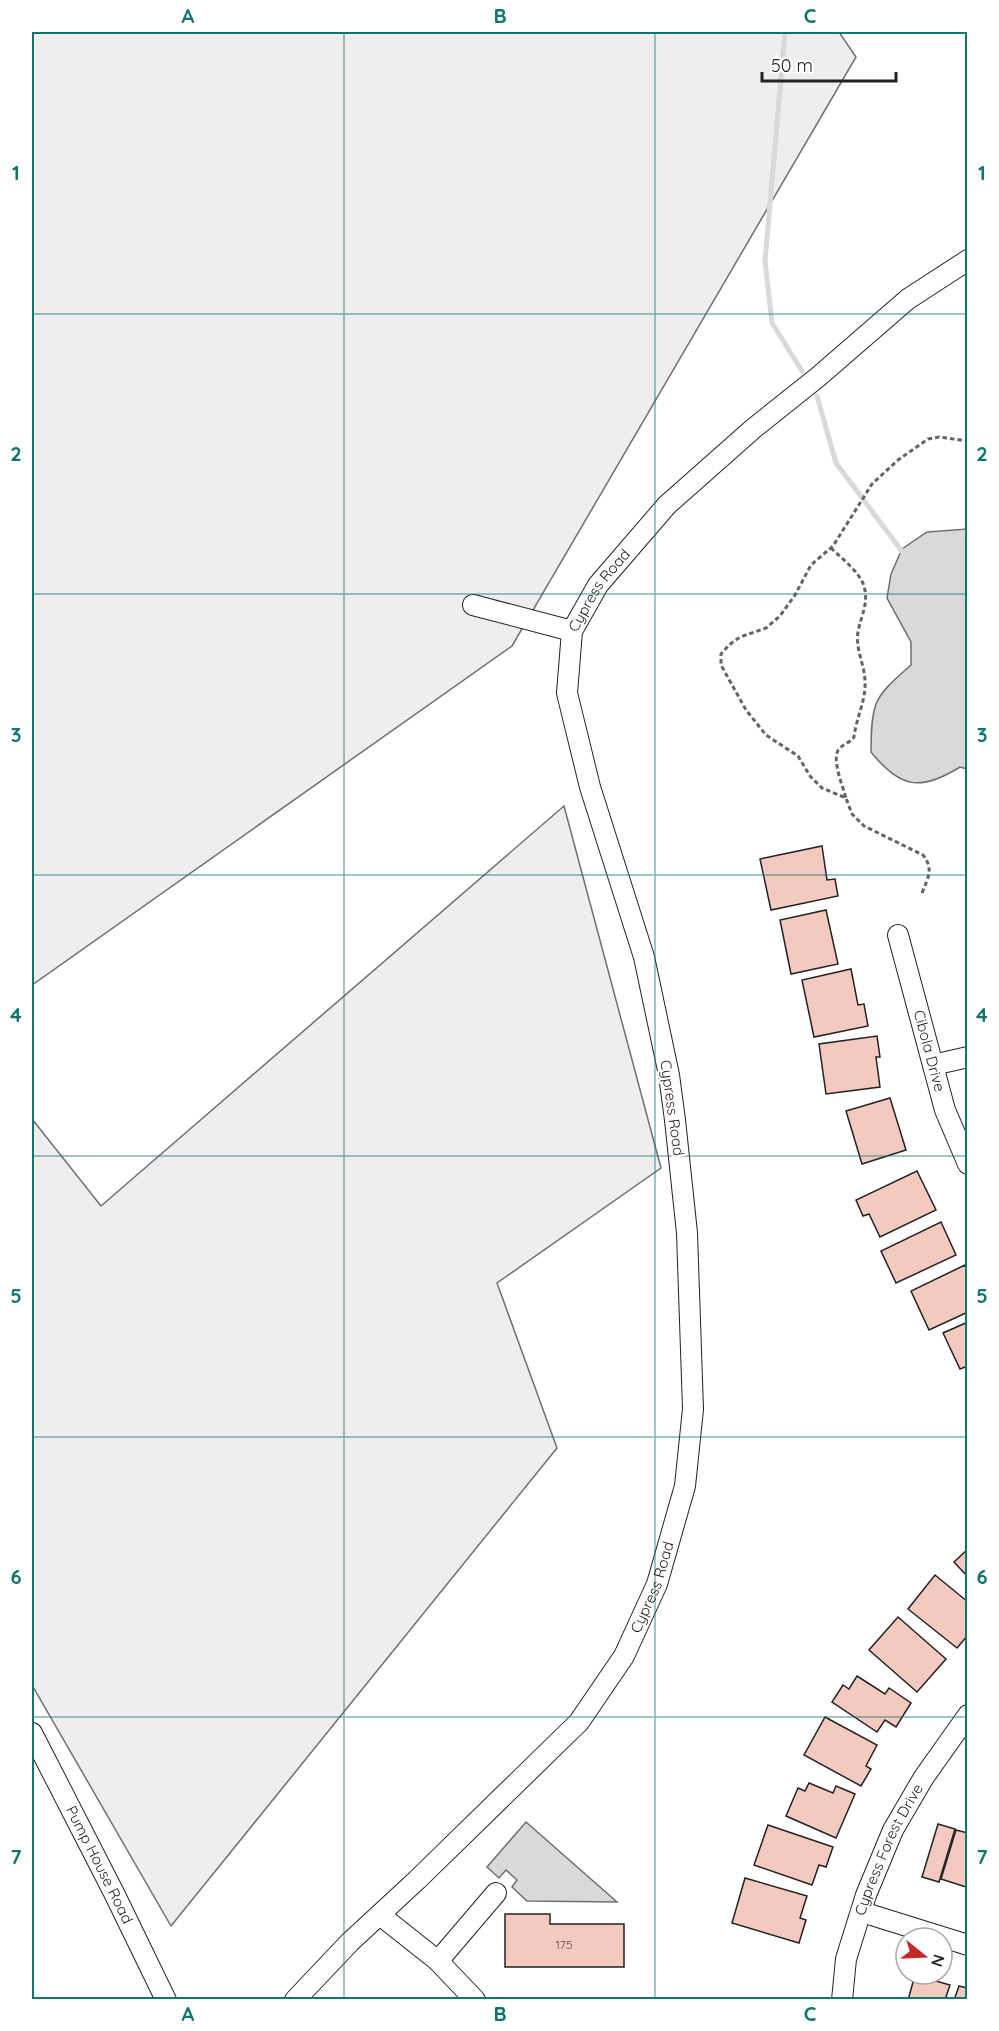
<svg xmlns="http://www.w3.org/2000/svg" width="999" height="2031" font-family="Quicksand,sans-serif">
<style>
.green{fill:#eee;stroke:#6f6f6f;stroke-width:1.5}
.water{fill:#d9d9d9;stroke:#6f6f6f;stroke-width:1.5}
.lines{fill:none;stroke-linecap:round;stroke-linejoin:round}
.stream{stroke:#d9d9d9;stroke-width:5}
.building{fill:#f3c9c0;stroke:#222;stroke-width:1.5}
.minor-casing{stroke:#222;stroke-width:22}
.path{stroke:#646464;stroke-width:3;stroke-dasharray:4.5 3;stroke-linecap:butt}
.minor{stroke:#fff;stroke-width:20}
.grid{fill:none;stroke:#0f766e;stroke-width:1.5;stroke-opacity:0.55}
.labels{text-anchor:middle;stroke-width:4.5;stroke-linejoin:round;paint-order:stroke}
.number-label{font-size:12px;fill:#564c4a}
.street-label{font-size:15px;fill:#222;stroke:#fff}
.neatline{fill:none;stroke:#0f766e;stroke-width:2}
.grid-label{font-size:20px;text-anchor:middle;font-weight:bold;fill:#0f766e}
</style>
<rect width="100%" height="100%" fill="#fff"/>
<g class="green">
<polygon points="32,32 839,32 856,57 512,646 32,985"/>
<polygon points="564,806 661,1168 497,1283 557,1448 171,1926 32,1685 32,1119 101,1206"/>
</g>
<g class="water">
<path d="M967,529V769L960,767C920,792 900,788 871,752C871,737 871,718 876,704C882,689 899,676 911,665V642L887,598L891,574L902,549L927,532Z"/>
<polygon points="526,1822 617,1902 527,1901 512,1887 517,1880 506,1870 499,1878 487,1867"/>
</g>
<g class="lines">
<g class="stream">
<polyline points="785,32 765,261 772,323 802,371"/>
<polyline points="817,396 836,463 904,554"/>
</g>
</g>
<g class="building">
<polygon points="822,846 827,880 835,879 838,896 771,910 760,859"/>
<polygon points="826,910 838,964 791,974 780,920"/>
<polygon points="851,969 858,1005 864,1004 868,1026 814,1037 802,980"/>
<polygon points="877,1036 880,1057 876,1057 880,1087 826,1094 819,1044"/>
<polygon points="890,1098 906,1150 862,1164 846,1111"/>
<polygon points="917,1171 936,1210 880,1237 869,1214 863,1216 856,1200"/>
<polygon points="941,1222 956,1255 896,1283 881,1251"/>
<polygon points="965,1265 968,1270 968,1312 929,1330 911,1291"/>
<polygon points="968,1322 968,1366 960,1369 943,1333"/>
<polygon points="968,1549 968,1577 954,1562"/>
<polygon points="935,1575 968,1602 968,1635 957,1648 908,1609"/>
<polygon points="898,1617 946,1659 917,1692 869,1650"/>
<polygon points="857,1676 885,1694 889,1688 911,1703 896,1727 885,1720 877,1732 832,1702 843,1685 849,1689"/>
<polygon points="825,1717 877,1745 866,1766 871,1769 861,1786 804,1755"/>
<polygon points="809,1783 833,1793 836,1786 855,1794 836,1838 786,1816 798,1788 805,1791"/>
<polygon points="938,1824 955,1829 939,1882 922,1877"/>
<polygon points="768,1825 833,1847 826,1867 819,1865 812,1885 754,1865"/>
<polygon points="956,1830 968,1833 966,1887 941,1879"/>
<polygon points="745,1878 807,1896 800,1918 806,1920 799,1943 732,1923"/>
<polygon points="505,1914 550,1914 550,1924 624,1924 624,1967 505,1967"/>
<polygon points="915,1975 950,1985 945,2000 908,2000"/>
<polygon points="959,1986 968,1988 968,2000 954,2000"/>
</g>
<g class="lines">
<g class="minor-casing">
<g id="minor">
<polyline points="473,605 572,631"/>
<path id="s1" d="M898,935L945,1110L968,1164"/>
<polyline points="933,1065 968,1057"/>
<path id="s2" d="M32,1733L115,1895L166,2000"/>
<polyline points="862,1912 968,1945"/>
<polyline points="380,1915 438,1961 475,2000"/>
<polyline points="438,1961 496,1893"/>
<path id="s3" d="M295,2000L350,1942L417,1880L579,1722L624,1656L657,1584L685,1486L693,1409L687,1233L675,1120L669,1075L644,957L590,787L567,693L572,631L598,585L667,505L754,428L818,377L908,299L968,260"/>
<path id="s4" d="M842,2000L846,1959L866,1895L893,1830L924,1777L968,1715"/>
</g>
</g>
<g class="path">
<path d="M831,548C842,559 859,571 864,586C869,604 861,615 858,632C855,649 865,665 865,682C866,700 856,719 854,737C850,743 843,744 839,749C831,758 843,787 846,798"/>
<path d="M922,893C928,878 934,869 923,855L864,826L852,814L846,798L822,788L810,776L798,756L766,735L746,710L721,665V654L729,645L740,637L766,628L780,616L795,595L811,565L833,546L872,484L898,460L928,439L939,437L968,441"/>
</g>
<use href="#minor" class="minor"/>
</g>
<path class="grid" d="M344,32V2000M655,32V2000M32,314H968M32,594H968M32,875H968M32,1156H968M32,1437H968M32,1717H968"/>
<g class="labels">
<g class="number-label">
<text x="564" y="1949">175</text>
</g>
<g class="street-label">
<text dy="5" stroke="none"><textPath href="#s3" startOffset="1578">Cypress Road</textPath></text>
<text dy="5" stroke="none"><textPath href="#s1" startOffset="120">Cibola Drive</textPath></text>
<text transform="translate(672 1108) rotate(82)" y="5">Cypress Road</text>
<text dy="5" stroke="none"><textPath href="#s3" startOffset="552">Cypress Road</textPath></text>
<text dy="5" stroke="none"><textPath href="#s4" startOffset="159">Cypress Forest Drive</textPath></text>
<text dy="5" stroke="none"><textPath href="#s2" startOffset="148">Pump House Road</textPath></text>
</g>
</g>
<rect width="999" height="2031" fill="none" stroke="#ffffff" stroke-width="66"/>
<g transform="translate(924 1956) rotate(108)"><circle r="28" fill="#ffffff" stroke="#a7a7a7" stroke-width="1.5"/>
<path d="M0-4.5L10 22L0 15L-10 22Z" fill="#c62828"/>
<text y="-9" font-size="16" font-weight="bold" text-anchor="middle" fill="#222222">N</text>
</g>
<path d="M762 72v9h134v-9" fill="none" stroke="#222222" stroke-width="3"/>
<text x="771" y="72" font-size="18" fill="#222222" stroke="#ffffff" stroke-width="4.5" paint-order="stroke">50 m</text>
<rect x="33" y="33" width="933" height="1965" class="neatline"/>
<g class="grid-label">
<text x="188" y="23">A</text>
<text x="500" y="23">B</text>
<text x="810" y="23">C</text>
<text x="16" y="180">1</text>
<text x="982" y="180">1</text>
<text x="16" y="461">2</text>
<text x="982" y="461">2</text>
<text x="16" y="742">3</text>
<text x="982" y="742">3</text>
<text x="16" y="1022">4</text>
<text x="982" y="1022">4</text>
<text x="16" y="1303">5</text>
<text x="982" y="1303">5</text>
<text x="16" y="1584">6</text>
<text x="982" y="1584">6</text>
<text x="16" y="1864">7</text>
<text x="982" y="1864">7</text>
<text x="188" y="2021">A</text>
<text x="500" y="2021">B</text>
<text x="810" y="2021">C</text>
</g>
</svg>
